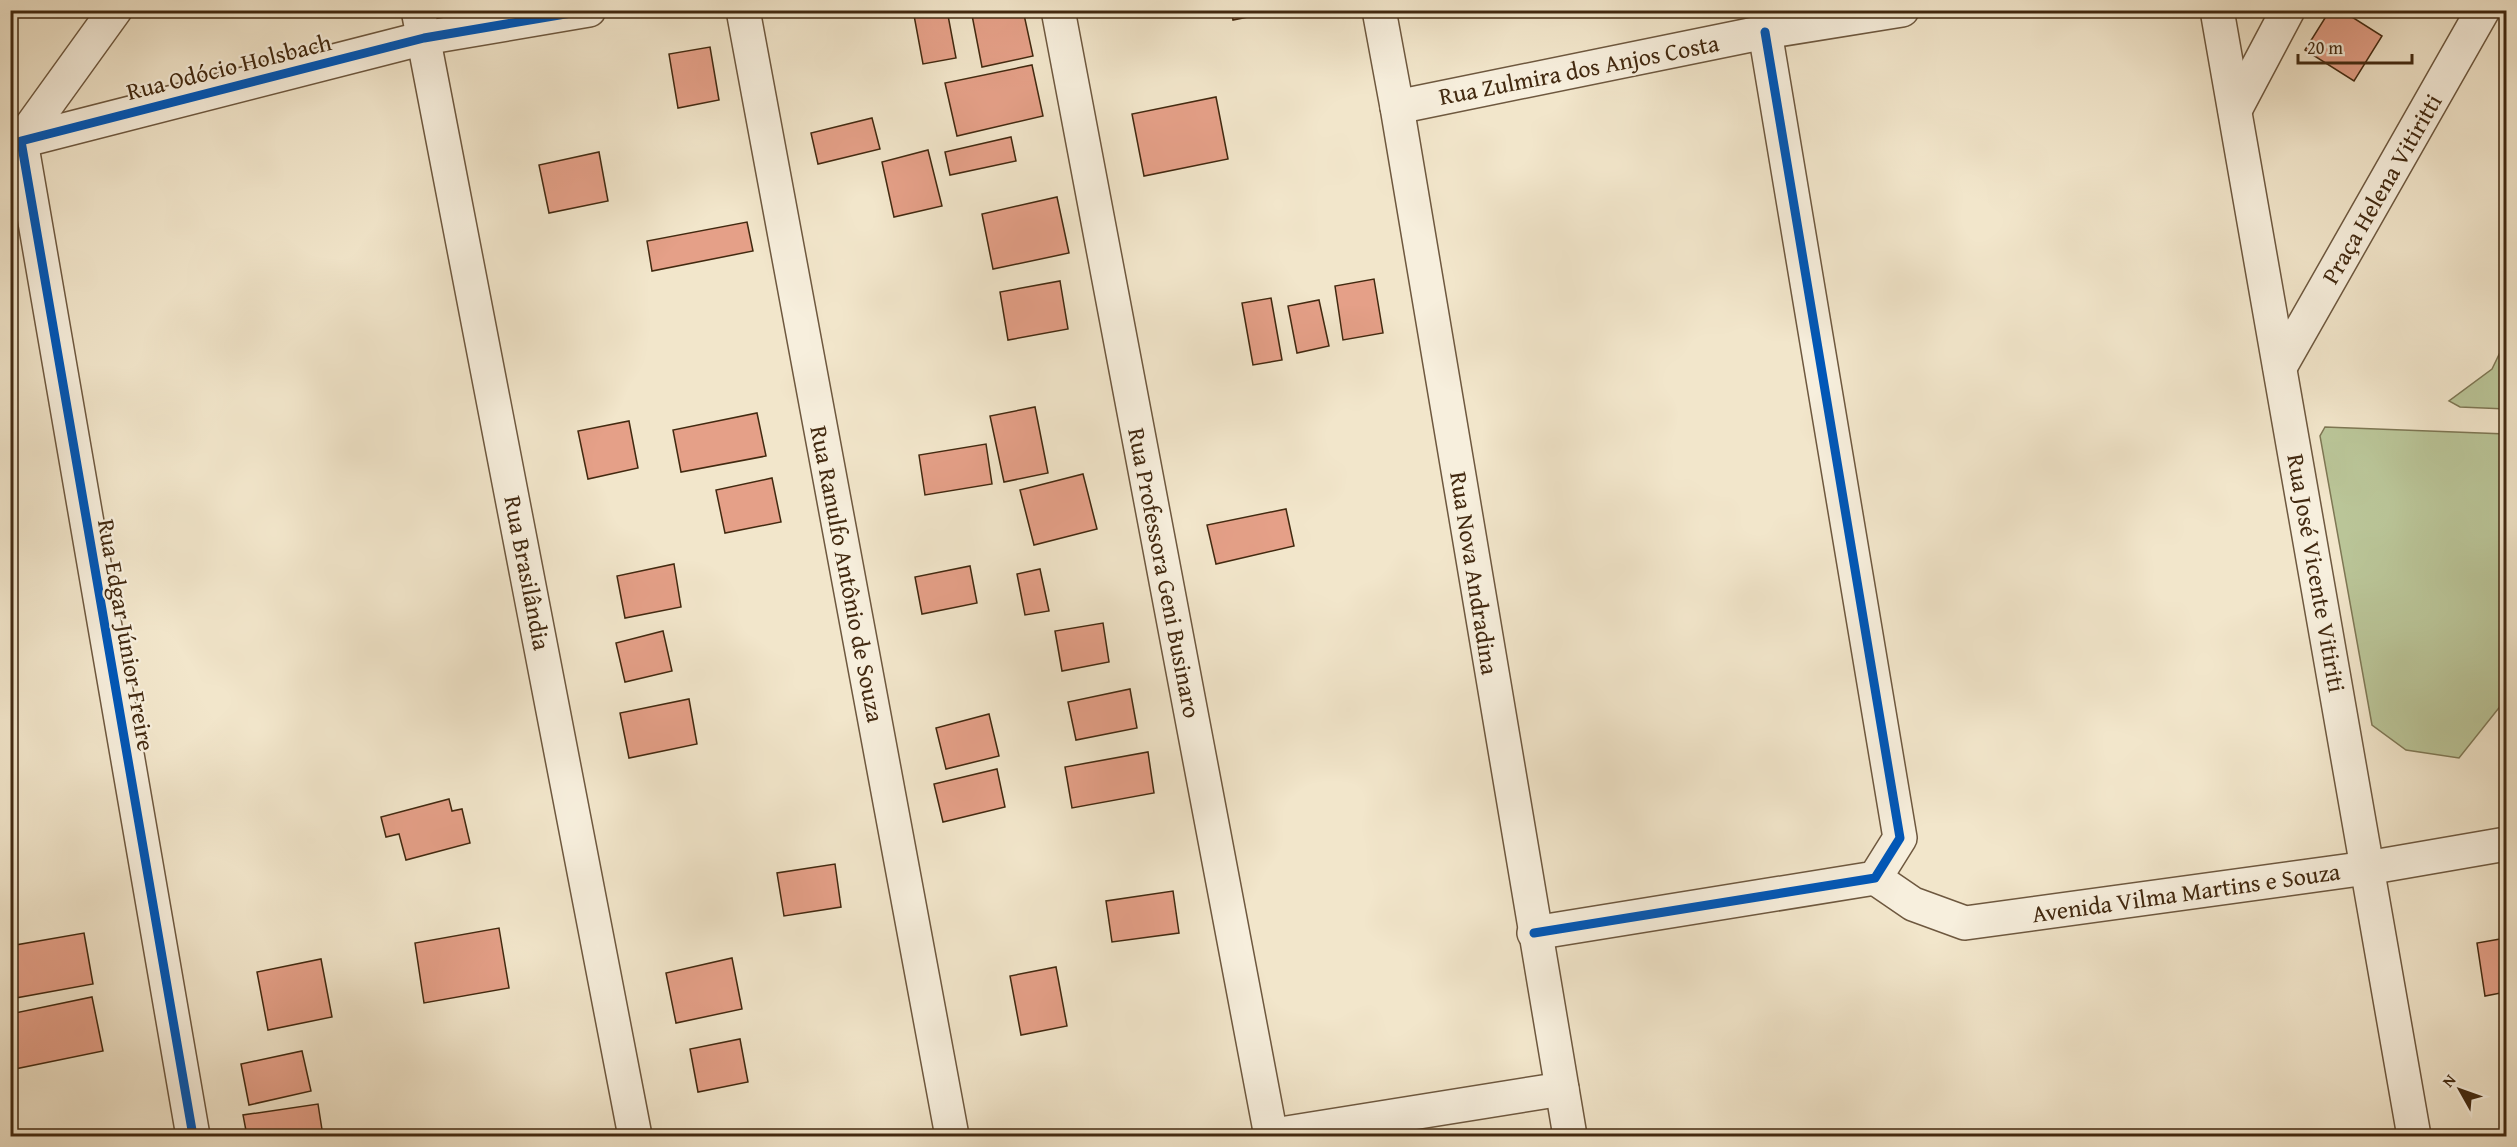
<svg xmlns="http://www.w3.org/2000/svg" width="2517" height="1147" font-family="'Gentium Book Plus',serif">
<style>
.green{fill:#bac598;stroke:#7e7754;stroke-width:1.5}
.building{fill:#e5a088;stroke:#422910;stroke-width:1.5}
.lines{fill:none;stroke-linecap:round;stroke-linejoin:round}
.minor-casing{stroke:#6e583f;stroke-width:36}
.minor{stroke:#f7efdd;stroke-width:33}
.cycleway-casing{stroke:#f7efdd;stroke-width:13}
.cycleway{stroke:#0057b8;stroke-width:9}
.labels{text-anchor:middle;stroke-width:4.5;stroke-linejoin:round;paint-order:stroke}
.street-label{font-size:24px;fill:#422910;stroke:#f7efdd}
</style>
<rect width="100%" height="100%" fill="#f2e6cb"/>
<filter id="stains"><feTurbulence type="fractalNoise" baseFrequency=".00333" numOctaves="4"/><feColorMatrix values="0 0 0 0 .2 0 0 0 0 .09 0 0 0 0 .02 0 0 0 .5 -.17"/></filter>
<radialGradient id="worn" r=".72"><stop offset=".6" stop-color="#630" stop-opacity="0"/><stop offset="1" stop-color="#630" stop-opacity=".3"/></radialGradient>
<g class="green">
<polygon points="2506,340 2506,409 2460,407 2449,401 2492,369"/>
<polygon points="2325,427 2506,434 2506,699 2459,758 2406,750 2372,725 2320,436"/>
</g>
<g class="building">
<polygon points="913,10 947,10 956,58 923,64"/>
<polygon points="971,10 1023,10 1033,56 982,67"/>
<polygon points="1231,10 1281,10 1233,20"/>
<polygon points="2330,10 2341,10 2382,36 2354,81 2305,50"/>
<polygon points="710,47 719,100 678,108 669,54"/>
<polygon points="1032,65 1043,116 957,136 945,83"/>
<polygon points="1216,97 1228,159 1144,176 1132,114"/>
<polygon points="872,118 880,149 818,164 811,133"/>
<polygon points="1011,137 1016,161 950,175 945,152"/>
<polygon points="928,150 942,206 894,217 882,162"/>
<polygon points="599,152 608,201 549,213 539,165"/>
<polygon points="1057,197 1069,253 993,269 982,214"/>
<polygon points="747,222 753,251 652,271 647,241"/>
<polygon points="1374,279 1383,333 1343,340 1335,286"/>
<polygon points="1060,281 1068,329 1008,340 1000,292"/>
<polygon points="1271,298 1282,360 1253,365 1242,303"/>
<polygon points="1319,300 1329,346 1297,353 1288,306"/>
<polygon points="1035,407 1048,473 1004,482 990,416"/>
<polygon points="757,413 766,456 681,472 673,430"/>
<polygon points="629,421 638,468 588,479 578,431"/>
<polygon points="986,444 992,484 925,495 919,455"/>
<polygon points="1083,474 1097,529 1034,545 1020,490"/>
<polygon points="772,478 781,522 725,533 716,490"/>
<polygon points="1286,509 1294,546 1216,564 1207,525"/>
<polygon points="674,564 681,607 625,618 617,576"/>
<polygon points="970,566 977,603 922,614 915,577"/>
<polygon points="1040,569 1049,611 1025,615 1017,574"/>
<polygon points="1103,623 1109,662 1062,671 1055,631"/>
<polygon points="663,631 672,671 625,682 616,643"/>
<polygon points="1130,689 1137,728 1076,740 1068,702"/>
<polygon points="689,699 697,744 629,758 620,713"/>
<polygon points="989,714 999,756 946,769 936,728"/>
<polygon points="1148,752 1154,793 1072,808 1065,767"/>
<polygon points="997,769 1005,807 943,822 934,784"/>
<polygon points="449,799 452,811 462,809 470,843 406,860 399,834 386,837 381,817"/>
<polygon points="835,864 841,907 784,916 777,873"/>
<polygon points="1173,891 1179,933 1112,942 1106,901"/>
<polygon points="499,928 509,988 424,1003 415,943"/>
<polygon points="84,933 93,984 10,999 10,946"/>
<polygon points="2506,938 2506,992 2485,996 2477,943"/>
<polygon points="732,958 742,1009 676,1023 666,973"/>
<polygon points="321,959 332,1017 268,1030 257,972"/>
<polygon points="1056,967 1067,1026 1021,1035 1010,976"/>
<polygon points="92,997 103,1051 10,1070 10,1014"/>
<polygon points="740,1039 748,1082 698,1092 690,1049"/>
<polygon points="302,1051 311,1091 249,1105 241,1064"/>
<polygon points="318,1104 323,1136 247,1136 243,1115"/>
</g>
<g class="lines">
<g class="minor-casing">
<g id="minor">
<polyline points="418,10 635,1136"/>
<polyline points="743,10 952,1136"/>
<polyline points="1058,10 1271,1136"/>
<polyline points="1379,10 1397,107 1570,1136"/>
<polyline points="2217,10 2414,1136"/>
<polyline points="1397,107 1765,32 1902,10"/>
<polyline points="2235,110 2288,10"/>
<polyline points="17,146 115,10"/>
<polyline points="2280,367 2483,10"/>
<polyline points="1875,878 1913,904 1965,923 2367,868 2506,844"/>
<polyline points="1534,933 1875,878 1900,838 1765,32"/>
<polyline points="193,1136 21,141 424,38 589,10"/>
<polyline points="1268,1136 1562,1089"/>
</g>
</g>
<use href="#minor" class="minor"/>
<g class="cycleway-casing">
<g id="cycleway">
<polyline points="1534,933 1875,878 1900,838 1765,32"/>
<polyline points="193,1136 21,141 424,38 589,10"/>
</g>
</g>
<use href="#cycleway" class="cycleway"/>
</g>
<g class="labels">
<g class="street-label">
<text transform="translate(229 67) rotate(-14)" y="8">Rua Odócio Holsbach</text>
<text transform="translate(1579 70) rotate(-11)" y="8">Rua Zulmira dos Anjos Costa</text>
<text transform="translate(2382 189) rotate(-60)" y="8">Praça Helena Vitiritti</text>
<text transform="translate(527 573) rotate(79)" y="8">Rua Brasilândia</text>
<text transform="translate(1164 573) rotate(79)" y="8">Rua Professora Geni Businaro</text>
<text transform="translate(1474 573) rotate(81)" y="8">Rua Nova Andradina</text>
<text transform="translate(2316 573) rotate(80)" y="8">Rua José Vicente Vitiriti</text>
<text transform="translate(847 574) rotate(79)" y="8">Rua Ranulfo Antônio de Souza</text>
<text transform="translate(126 635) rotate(80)" y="8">Rua Edgar Júnior Freire</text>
<text transform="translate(2186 893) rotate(-8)" y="8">Avenida Vilma Martins e Souza</text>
</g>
</g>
<rect width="2517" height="1147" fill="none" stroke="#f2e6cb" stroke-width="36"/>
<rect x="12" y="12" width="2493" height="1123" fill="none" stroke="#422910" stroke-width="3"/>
<rect x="18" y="18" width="2481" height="1111" fill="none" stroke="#422910" stroke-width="1.5"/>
<g transform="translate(2460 1090) rotate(310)" stroke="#f7efdd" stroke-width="4.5" paint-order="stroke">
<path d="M0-4.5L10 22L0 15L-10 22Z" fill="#422910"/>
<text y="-9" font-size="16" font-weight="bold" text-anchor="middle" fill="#422910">N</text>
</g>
<path d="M2298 54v9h114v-9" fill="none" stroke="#422910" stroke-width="3"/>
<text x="2307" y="54" font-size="18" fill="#422910" stroke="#f7efdd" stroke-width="4.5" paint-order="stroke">20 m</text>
<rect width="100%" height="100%" filter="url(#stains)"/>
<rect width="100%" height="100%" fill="url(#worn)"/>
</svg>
